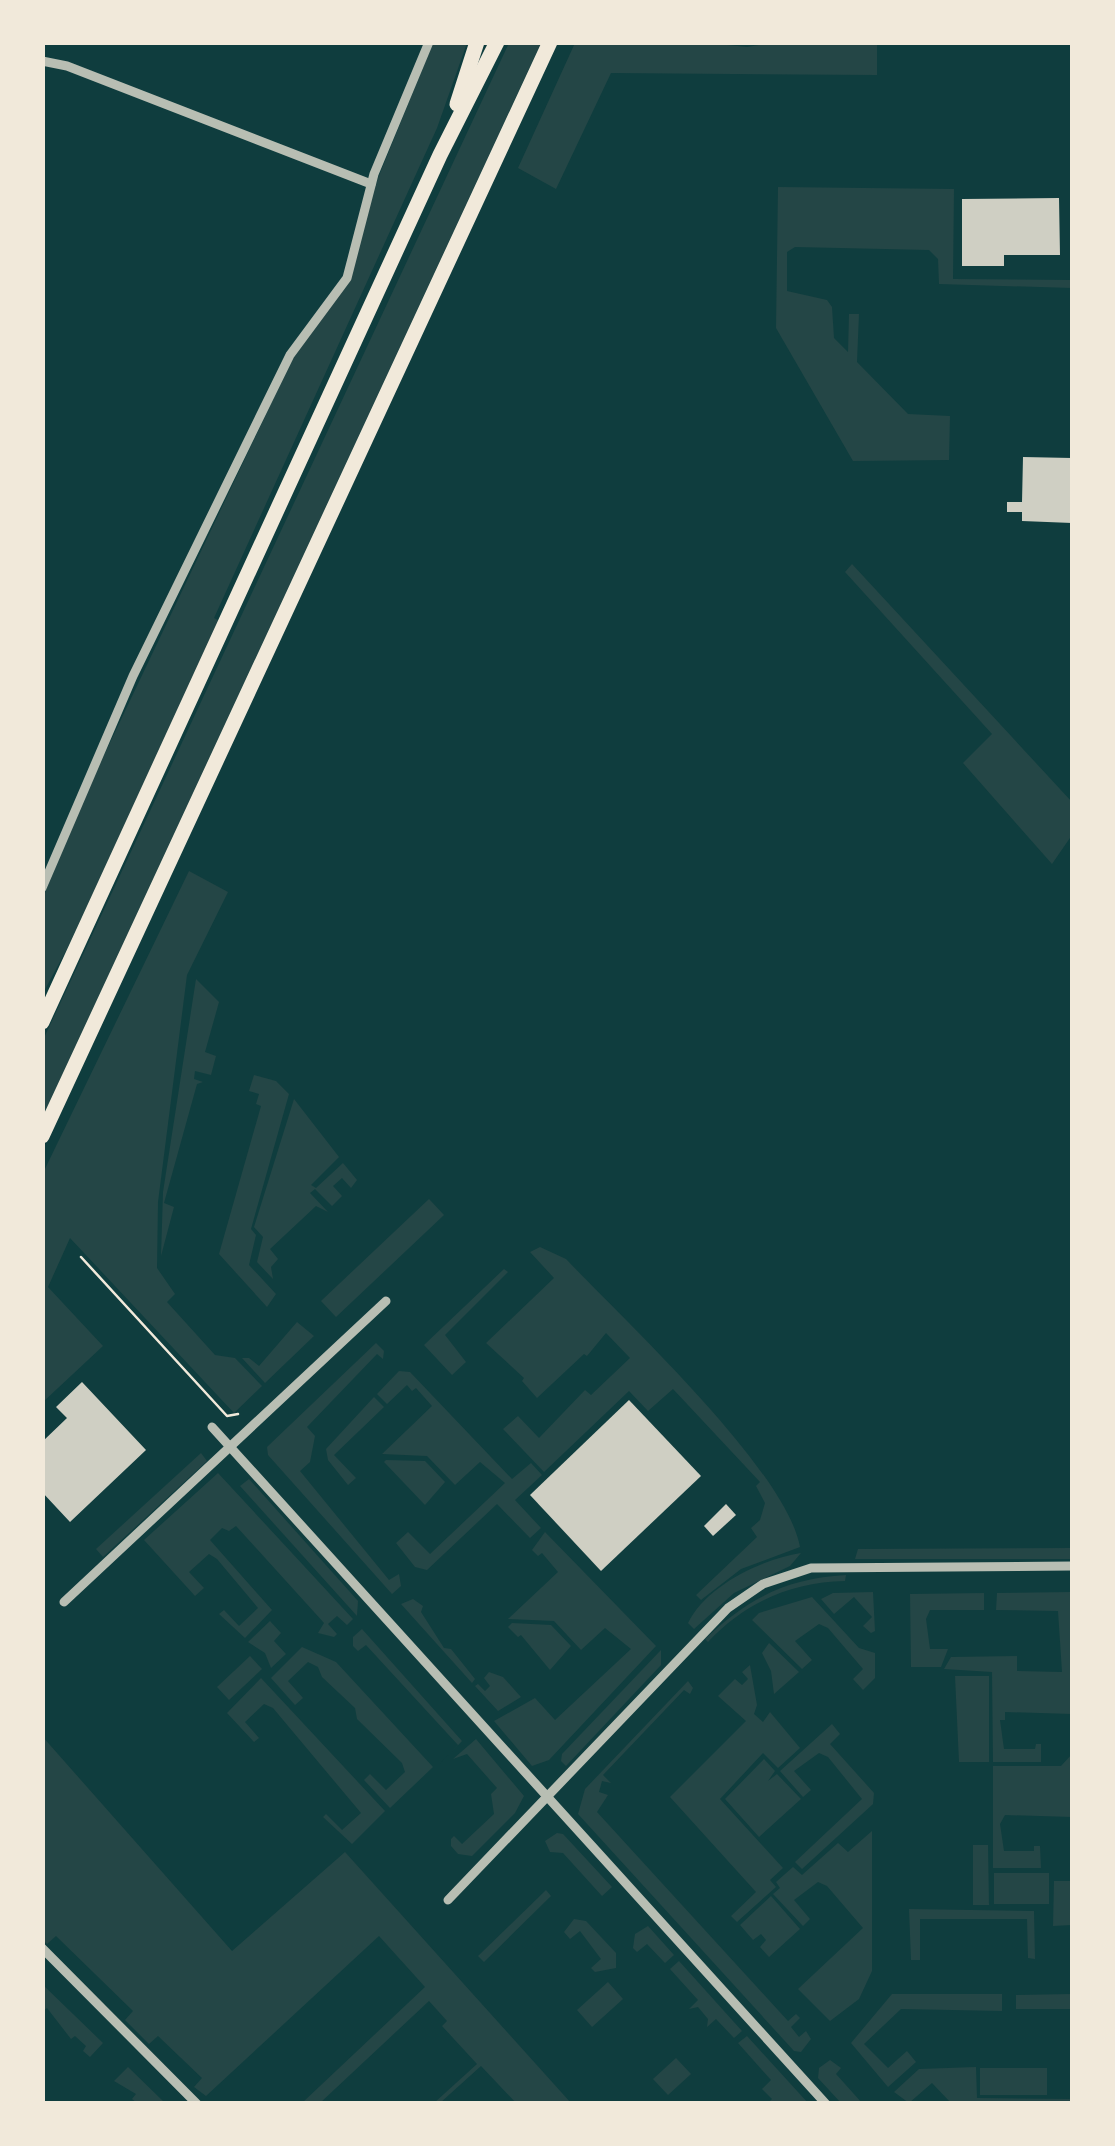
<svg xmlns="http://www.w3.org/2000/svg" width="1115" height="2146" font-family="Arial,sans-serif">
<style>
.green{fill:#244646}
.building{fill:#cfcfc3}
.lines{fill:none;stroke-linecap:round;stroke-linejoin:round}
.path{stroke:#f1e9da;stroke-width:2.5}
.minor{stroke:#b8beb3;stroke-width:9}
.primary{stroke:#f1e9da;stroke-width:15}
</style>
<rect width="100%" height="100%" fill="#0f3d3e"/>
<g class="green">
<polygon points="433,43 467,43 437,128 214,618 220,621 67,949 43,993 42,900 87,791 299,345 351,276 374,188"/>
<polygon points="509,43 541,43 43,1116 43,1040"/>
<polygon points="708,43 747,47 778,42 877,43 877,75 611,73 556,189 518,168 575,43"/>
<polygon points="778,187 954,189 953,279 1072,280 1072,288 939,284 938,259 929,250 795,247 787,252 787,291 827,300 832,307 834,338 848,352 849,314 859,314 857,362 908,414 950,416 949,460 853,461 776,328"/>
<polygon points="852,564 1072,802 1072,835 1052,864 963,763 992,734 845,572"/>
<polygon points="189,871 228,892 187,975 158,1202 157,1268 175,1294 167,1302 215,1355 235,1358 262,1386 234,1413 70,1238 48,1287 103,1346 43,1402 43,1173"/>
<polygon points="196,979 219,1002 205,1052 216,1056 211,1075 195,1071 194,1079 203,1082 197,1084 164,1203 174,1207 161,1256 163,1192"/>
<polygon points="254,1075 276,1081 289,1094 251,1229 256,1235 249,1265 276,1294 267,1307 219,1254 261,1106 256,1104 259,1094 249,1091"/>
<polygon points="294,1099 339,1157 311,1185 316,1188 343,1163 357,1180 351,1188 342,1178 333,1186 342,1196 332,1206 315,1189 310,1193 328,1212 316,1206 270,1249 278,1259 271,1267 273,1279 257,1262 263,1237 254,1227"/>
<polygon points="429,1199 444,1215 336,1317 321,1301"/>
<path d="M540,1247L566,1259C625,1321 786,1470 800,1547L741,1569L701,1600L696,1595L757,1537L751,1528L760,1520L765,1503L756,1486L760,1482L673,1389L648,1411L629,1391L544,1472L503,1429L518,1416L539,1438L585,1390L591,1395L630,1358L606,1333L587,1356L584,1354L537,1398L522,1381L524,1378L486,1343L554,1278L530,1252Z"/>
<polygon points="504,1269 508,1272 445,1335 466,1362 452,1375 424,1345"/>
<polygon points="297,1322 314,1336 265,1383 242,1358 249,1358 259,1366"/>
<polygon points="376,1343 384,1351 383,1359 377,1354 307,1427 315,1436 310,1462 300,1471 389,1580 399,1574 401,1586 392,1594 268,1455 267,1447"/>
<polygon points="399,1371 410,1372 512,1479 531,1463 542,1475 515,1500 541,1528 530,1538 497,1504 427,1570 415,1567 396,1543 408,1532 430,1554 505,1483 480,1462 455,1485 427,1456 382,1454 432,1406 416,1388 412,1391 407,1385 387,1404 377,1394"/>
<polygon points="374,1397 384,1407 334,1455 356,1478 348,1485 328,1460 326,1449"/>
<polygon points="201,1453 207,1461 103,1557 96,1549"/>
<polygon points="386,1460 425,1461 445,1482 425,1505 384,1462"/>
<polygon points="218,1473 353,1619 347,1625 337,1616 328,1624 337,1634 334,1637 318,1633 324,1623 236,1526 229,1531 222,1528 210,1540 272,1610 245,1638 219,1614 224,1610 239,1626 258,1608 217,1559 209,1554 189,1572 204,1588 195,1596 144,1540"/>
<polygon points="249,1479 358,1601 357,1616 240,1486"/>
<polygon points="545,1532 656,1646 549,1760 532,1766 494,1721 535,1698 555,1720 631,1649 605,1628 581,1650 554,1621 508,1619 558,1572 542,1553 538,1556 532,1550"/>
<polygon points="1072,1548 1072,1559 855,1559 858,1549"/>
<path d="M801,1553L790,1566L734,1593L694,1629L688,1623C706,1586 761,1559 801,1553Z"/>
<path d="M846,1575L845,1581C791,1582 744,1603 708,1642L705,1639C747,1599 787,1578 846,1575Z"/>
<polygon points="873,1592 875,1631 871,1633 863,1626 872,1617 854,1597 834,1614 821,1599 833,1593"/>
<polygon points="1072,1592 1072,1714 1005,1712 1005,1720 1000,1720 1004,1749 1035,1749 1036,1744 1041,1744 1041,1762 993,1762 992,1672 944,1669 951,1657 1017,1656 1017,1671 1062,1672 1058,1611 996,1610 997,1593"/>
<polygon points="984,1593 984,1610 930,1610 926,1619 930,1649 948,1649 941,1667 911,1667 910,1594"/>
<polygon points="812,1597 859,1648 875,1653 875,1678 863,1690 853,1679 863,1669 828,1628 819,1624 795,1641 812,1660 802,1669 752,1620 759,1613"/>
<polygon points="413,1599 423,1606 421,1612 444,1648 451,1649 475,1679 472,1683 401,1604"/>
<polygon points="270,1621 281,1633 274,1641 286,1654 271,1668 265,1653 248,1642"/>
<polygon points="512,1623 551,1625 571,1646 550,1670 521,1635 518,1637 508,1627"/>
<polygon points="362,1629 462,1741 440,1764 458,1745 366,1645 358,1651 353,1646 353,1637"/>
<polygon points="769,1643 799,1672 774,1694 771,1671 762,1653"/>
<polygon points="302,1647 336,1662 433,1767 390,1808 364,1780 370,1774 386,1790 405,1772 402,1763 357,1719 355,1708 322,1677 318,1667 308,1662 288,1681 303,1698 295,1705 271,1678"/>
<polygon points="661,1650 661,1665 566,1766 561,1761 562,1754"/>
<polygon points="250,1656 262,1669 229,1700 217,1687"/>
<polygon points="750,1665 757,1705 754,1714 763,1722 770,1712 800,1748 778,1768 763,1753 720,1799 783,1868 770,1880 776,1887 737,1922 731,1916 756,1892 670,1797 746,1721 718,1696 735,1679 742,1685 748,1679 742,1672"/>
<polygon points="489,1672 503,1677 521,1697 498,1711 475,1686 478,1684 485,1691 490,1686 484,1678"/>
<polygon points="955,1676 989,1676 989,1762 959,1762"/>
<polygon points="261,1678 385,1811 352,1844 323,1817 326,1814 342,1830 361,1813 273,1708 264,1704 245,1722 259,1738 254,1742 227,1713"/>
<polygon points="688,1681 693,1688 690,1694 684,1690 603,1775 611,1783 602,1781 599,1792 608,1795 597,1812 788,2021 796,2014 800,2018 791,2027 799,2037 806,2031 811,2039 801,2052 794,2051 578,1814 585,1789"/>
<polygon points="832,1724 840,1734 830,1744 874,1793 873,1804 802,1869 795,1862 862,1799 828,1757 819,1753 794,1771 811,1790 803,1797 780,1771"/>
<polygon points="42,1736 232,1951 345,1852 571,2103 516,2103 481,2066 440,2103 434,2103 477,2064 442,2026 447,2021 429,2001 320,2103 302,2103 425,1987 379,1936 206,2096 194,2087 202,2078 158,2036 149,2044 125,2020 133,2011 56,1936 47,1944 43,1940"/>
<polygon points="476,1739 524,1796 515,1813 472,1856 458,1854 451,1846 451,1839 454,1836 462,1844 494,1814 491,1794 497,1788 467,1754 453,1759"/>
<polygon points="1072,1754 1072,1817 1005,1815 1000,1824 1004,1851 1034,1851 1034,1846 1040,1846 1041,1868 993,1868 993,1766 1061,1766"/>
<polygon points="764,1759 775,1771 768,1781 777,1774 801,1799 759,1837 725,1799"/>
<polygon points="872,1831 872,1971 859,1999 830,2021 798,1989 863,1928 827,1886 818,1882 794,1900 810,1919 803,1926 773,1894 780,1888 776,1882 793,1867 802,1875 838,1843 848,1852"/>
<polygon points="557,1833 563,1834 612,1887 602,1896 563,1853 550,1852 545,1841"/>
<polygon points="973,1845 988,1845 989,1905 973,1905"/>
<rect x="994" y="1873" width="55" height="31"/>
<polygon points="1054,1881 1072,1881 1072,1925 1053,1926"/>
<polygon points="546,1890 551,1896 484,1962 478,1956"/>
<polygon points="771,1896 800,1929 769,1957 760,1947 766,1940 761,1934 753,1940 740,1925"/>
<polygon points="909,1909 1034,1911 1035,1959 1028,1958 1027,1919 920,1919 920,1960 911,1960"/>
<polygon points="574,1919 586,1921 616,1953 616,1968 595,1972 591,1968 601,1959 580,1931 570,1939 564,1932"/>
<polygon points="648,1926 674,1955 665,1963 647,1944 637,1952 633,1948 635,1934"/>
<polygon points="679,1961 742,2031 734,2038 716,2019 707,2027 708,2019 698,2007 689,2009 698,2000 670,1969"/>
<polygon points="608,1982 623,1999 592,2027 577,2010"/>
<polygon points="42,1984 103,2043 90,2057 83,2051 86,2046 75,2036 71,2039 47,2008 43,2011"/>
<polygon points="892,1994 1002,1994 1002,2011 901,2009 864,2044 888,2068 907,2051 916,2062 888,2087 851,2043"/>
<polygon points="1072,1994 1072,2009 1016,2009 1016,1995"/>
<polygon points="747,2036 808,2103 768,2103 772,2099 762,2089 771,2080 738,2043"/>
<polygon points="676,2058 691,2074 668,2095 653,2079"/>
<polygon points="830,2060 841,2068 836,2074 862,2103 841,2103 818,2078 819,2068"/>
<polygon points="128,2067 165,2103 137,2103 132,2099 136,2094 114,2081"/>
<polygon points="976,2067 977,2098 1072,2099 1072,2103 951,2103 932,2083 909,2103 894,2092 919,2069"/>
<rect x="980" y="2068" width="67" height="27"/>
</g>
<g class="building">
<polygon points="1059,198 1060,255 1004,255 1004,266 962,266 962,199"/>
<polygon points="1023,457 1072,458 1072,523 1022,521 1022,512 1007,512 1007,502 1022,502"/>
<polygon points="82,1382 146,1450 70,1522 42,1492 42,1442 67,1418 56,1407"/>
<polygon points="629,1400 701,1476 601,1571 530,1495"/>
<polygon points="726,1504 736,1515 713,1536 704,1526"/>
</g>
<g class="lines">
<polyline class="path" points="81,1257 227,1416 238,1414"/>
<g class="minor">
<polyline points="42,61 67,66 371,184"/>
<polyline points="42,888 133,676 290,355 347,278 374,174 429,42"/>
<polyline points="212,1427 826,2104"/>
<polyline points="64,1602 386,1301"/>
<polyline points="448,1900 728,1608 763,1584 811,1568 1072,1566"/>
<polyline points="42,1948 197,2104"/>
</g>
<g class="primary">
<polyline points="457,104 477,42"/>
<polyline points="42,1022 440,155 497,42"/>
<polyline points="42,1136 550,42"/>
</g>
</g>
<rect width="1115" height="2146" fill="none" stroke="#f1e9da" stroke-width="90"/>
</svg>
